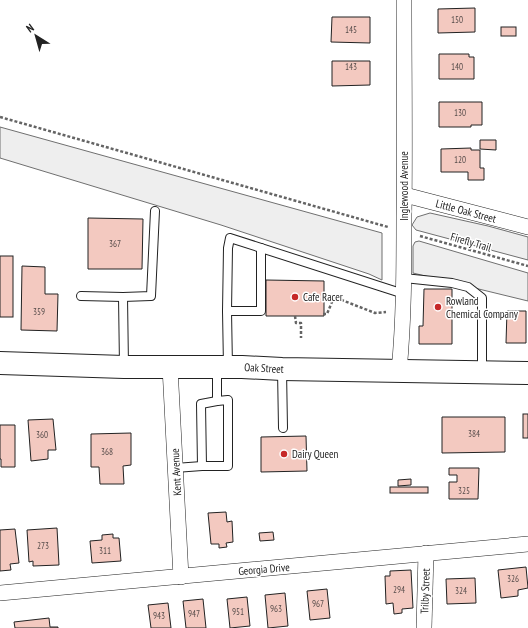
<svg xmlns="http://www.w3.org/2000/svg" width="528" height="628" font-family="'PT Sans Narrow',sans-serif">
<style>
.green{fill:#eee;stroke:#6f6f6f}
.building{fill:#f3c9c0;stroke:#222}
.lines{fill:none;stroke-linecap:round;stroke-linejoin:round}
.service-casing{stroke:#222;stroke-width:10}
.minor-casing{stroke:#222;stroke-width:16}
.primary-casing{stroke:#222;stroke-width:24}
.path{stroke:#646464;stroke-width:2.5;stroke-dasharray:3 2;stroke-linecap:butt}
.service{stroke:#fff;stroke-width:8}
.minor{stroke:#fff;stroke-width:15}
.primary{stroke:#fff;stroke-width:22}
.poi-dot{fill:#c62828;stroke:#fff;stroke-width:1.5}
.labels{text-anchor:middle;stroke-width:3;stroke-linejoin:round;paint-order:stroke}
.number-label{font-size:9px;fill:#564c4a}
.street-label{font-size:11px;fill:#222;stroke:#fff}
.poi-label{font-size:11px;fill:#222;stroke:#fff;text-anchor:start}
</style>
<rect width="100%" height="100%" fill="#fff"/>
<g class="green">
<polygon points="0,127 382,233 382,280 369,274 221,225 0,158"/>
<polygon points="430,213 488,226 528,237 528,260 416,230 412,225 417,217"/>
<polygon points="419,241 528,273 528,301 413,273 413,246 415,242"/>
</g>
<g class="building">
<polygon points="475,8 475,32 438,33 438,9"/>
<polygon points="332,17 370,17 370,43 331,42"/>
<rect x="501" y="27" width="15" height="9"/>
<polygon points="439,54 469,54 469,57 474,57 474,79 439,79"/>
<polygon points="332,61 370,61 370,85 332,86"/>
<polygon points="439,102 482,102 482,125 471,125 471,127 439,127"/>
<polygon points="480,140 496,140 496,150 480,149"/>
<polygon points="471,148 471,150 480,150 480,168 484,168 484,180 468,180 468,172 441,172 441,149"/>
<polygon points="88,218 143,219 142,269 88,269"/>
<rect x="0" y="256" width="13" height="61"/>
<polygon points="22,266 45,267 45,294 58,294 57,331 21,330"/>
<polygon points="266,280 324,281 324,316 266,316"/>
<polygon points="424,289 452,289 452,344 419,344 419,326 423,326"/>
<polygon points="507,311 526,311 526,343 506,343"/>
<rect x="523" y="414" width="5" height="24"/>
<polygon points="442,417 505,417 505,452 442,453"/>
<polygon points="53,419 56,450 48,450 48,459 31,461 28,420"/>
<polygon points="0,425 15,425 15,467 1,467 1,459 0,459"/>
<polygon points="131,433 131,465 123,466 124,484 100,484 99,467 91,467 91,434"/>
<polygon points="306,436 307,471 261,472 261,437"/>
<polygon points="449,468 479,468 478,499 449,499 449,482 457,482 457,475 449,475"/>
<polygon points="411,479 411,485 398,486 398,480"/>
<rect x="390" y="487" width="38" height="6"/>
<polygon points="226,512 227,522 232,521 233,542 226,543 227,547 219,548 219,544 211,544 208,513"/>
<polygon points="57,528 59,565 33,566 33,561 29,562 27,530"/>
<polygon points="15,529 19,563 10,564 11,570 0,571 0,530"/>
<polygon points="273,532 274,540 260,541 259,533"/>
<polygon points="113,534 113,538 119,538 121,561 92,563 90,541 102,540 102,535"/>
<polygon points="526,567 528,588 518,590 518,596 501,598 498,570"/>
<polygon points="411,570 413,608 402,609 402,613 394,614 393,603 386,604 385,576 390,576 390,571"/>
<polygon points="475,578 476,603 447,604 446,579"/>
<polygon points="327,589 330,618 310,620 307,591"/>
<polygon points="285,593 288,626 268,628 265,595"/>
<polygon points="247,597 250,626 230,628 227,599"/>
<polygon points="203,599 206,628 186,628 183,601"/>
<polygon points="168,603 171,628 151,628 148,605"/>
<polygon points="49,618 50,627 58,627 58,628 15,628 14,622"/>
</g>
<g class="lines">
<g class="service-casing">
<g id="service">
<polyline points="404,278 452,283 468,287 482,298 482,372"/>
<polyline points="81,296 123,297 151,296 155,211"/>
<polyline points="123,297 124,366"/>
<polyline points="227,311 261,311 261,248"/>
<polyline points="228,367 227,311 228,248 230,238 404,294"/>
<polyline points="217,368 217,401"/>
<polyline points="282,370 283,428"/>
<polygon points="228,400 228,466 202,466 201,404 217,401"/>
<polyline points="175,468 202,466"/>
</g>
</g>
<g class="minor-casing">
<g id="minor">
<polyline points="405,195 528,227"/>
<polyline points="170,367 181,577"/>
<path d="M399,371C404,320 404,268 404,216C405,144 404,72 404,0"/>
<polyline points="0,593 528,544"/>
<polyline points="424,628 426,553"/>
</g>
</g>
<g class="primary-casing">
<polyline id="primary" points="0,363 124,367 242,367 282,369 528,373"/>
</g>
<g class="path">
<polyline points="0,117 388,227"/>
<polyline points="420,236 528,266"/>
<polyline points="323,314 327,314 334,297 375,313 386,312"/>
<polyline points="295,316 296,323 301,323 301,338"/>
</g>
<use href="#service" class="service"/>
<use href="#minor" class="minor"/>
<use href="#primary" class="primary"/>
</g>
<g class="poi-dot">
<circle cx="295" cy="297" r="4"/>
<circle cx="438" cy="307" r="4"/>
<circle cx="284" cy="454" r="4"/>
</g>
<g class="labels">
<g class="number-label">
<text x="457" y="23">150</text>
<text x="351" y="33">145</text>
<text x="351" y="70">143</text>
<text x="457" y="70">140</text>
<text x="460" y="116">130</text>
<text x="460" y="163">120</text>
<text x="115" y="247">367</text>
<text x="39" y="315">359</text>
<text x="474" y="437">384</text>
<text x="42" y="438">360</text>
<text x="107" y="455">368</text>
<text x="464" y="494">325</text>
<text x="43" y="549">273</text>
<text x="105" y="554">311</text>
<text x="513" y="582">326</text>
<text x="399" y="593">294</text>
<text x="461" y="594">324</text>
<text x="318" y="607">967</text>
<text x="276" y="612">963</text>
<text x="238" y="615">951</text>
<text x="194" y="617">947</text>
<text x="159" y="619">943</text>
</g>
<g class="street-label">
<text transform="translate(404 186) rotate(-90)" y="4">Inglewood Avenue</text>
<text transform="translate(466 211) rotate(15)" y="4">Little Oak Street</text>
<text transform="translate(471 242) rotate(16)" y="4">Firefly Trail</text>
<text transform="translate(264 368) rotate(3)" y="4">Oak Street</text>
<text transform="translate(176 472) rotate(-93)" y="4">Kent Avenue</text>
<text transform="translate(264 569) rotate(-5)" y="4">Georgia Drive</text>
<text transform="translate(425 591) rotate(-88)" y="4">Trilby Street</text>
</g>
<g class="poi-label">
<text x="303" y="301">Cafe Racer</text>
<text x="446" y="305">Rowland<tspan x="446" dy="13">Chemical Company</tspan></text>
<text x="292" y="458">Dairy Queen</text>
</g>
</g>
<g transform="translate(36 36) rotate(323)" stroke="#ffffff" stroke-width="3" paint-order="stroke">
<path d="M0-3L7 15L0 10L-7 15Z" fill="#222222"/>
<text y="-6" font-size="11" font-weight="bold" text-anchor="middle" fill="#222222">N</text>
</g>
</svg>
